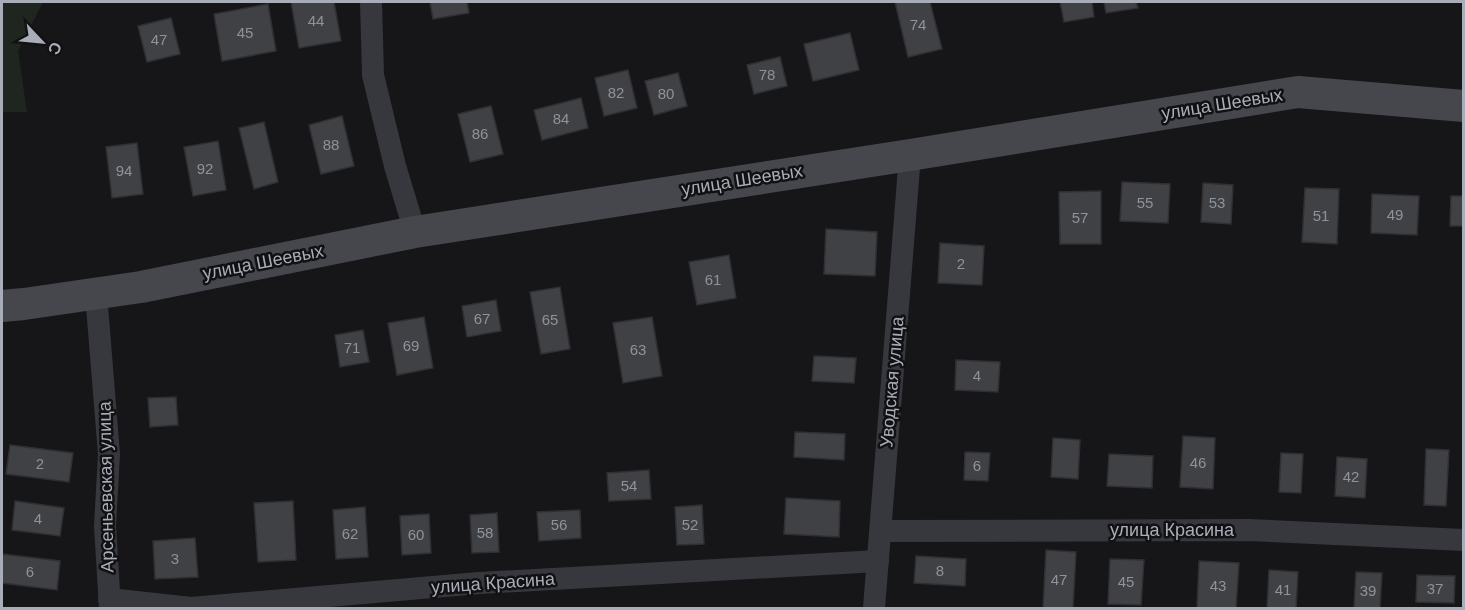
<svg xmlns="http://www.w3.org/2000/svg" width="1465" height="610" font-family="Helvetica,sans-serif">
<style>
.green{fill:#1e261f}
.building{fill:#404145;stroke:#303034;stroke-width:1.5}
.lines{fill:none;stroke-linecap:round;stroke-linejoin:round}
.minor{stroke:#37383d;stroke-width:22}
.secondary{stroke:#45474d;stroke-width:32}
.labels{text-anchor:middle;stroke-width:5;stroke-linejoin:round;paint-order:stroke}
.number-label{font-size:15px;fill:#8e929b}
.street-label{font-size:18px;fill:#a8adb8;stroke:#111113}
</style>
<rect width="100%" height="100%" fill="#161618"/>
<polygon class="green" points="2,2 43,2 18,51 27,112 2,112"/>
<g class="building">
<polygon points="291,2 334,2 341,41 299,48"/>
<polygon points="430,2 467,2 469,13 433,19"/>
<polygon points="895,2 930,2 942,49 908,57"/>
<polygon points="1060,2 1092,2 1094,17 1064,22"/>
<polygon points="1104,2 1136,2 1138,8 1106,13"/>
<polygon points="268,4 276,51 222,61 214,14"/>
<polygon points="171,18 180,54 147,62 138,26"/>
<polygon points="850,33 859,70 813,81 804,44"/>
<polygon points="780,57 787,86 754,94 747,65"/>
<polygon points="628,70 637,108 604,116 595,78"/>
<polygon points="678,73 687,106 654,115 645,81"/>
<polygon points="581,98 588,128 542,140 534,110"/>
<polygon points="491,106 503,154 470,162 458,114"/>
<polygon points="342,116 354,166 321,174 309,125"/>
<polygon points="264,122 278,182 254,189 239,128"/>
<polygon points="218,141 226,190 193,196 184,147"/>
<polygon points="137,143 143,194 112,198 106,147"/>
<polygon points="1122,182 1170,184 1168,223 1120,221"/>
<polygon points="1203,183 1233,185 1231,224 1201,222"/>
<polygon points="1305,188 1339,189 1337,244 1302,242"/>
<polygon points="1101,191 1101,244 1060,244 1059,192"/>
<polygon points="1372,194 1419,196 1417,235 1371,233"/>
<polygon points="1451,196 1464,196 1464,226 1450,226"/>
<polygon points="826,229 877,232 875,276 824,274"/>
<polygon points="940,243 984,246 982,285 938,283"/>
<polygon points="729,255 736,298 697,305 689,262"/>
<polygon points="560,287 570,349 541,354 530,292"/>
<polygon points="496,300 501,331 467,337 462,306"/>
<polygon points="424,317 433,368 397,375 388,323"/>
<polygon points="652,317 662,376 623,383 613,323"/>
<polygon points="363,330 369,362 340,367 335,335"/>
<polygon points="814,356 856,358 854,383 812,381"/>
<polygon points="956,360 1000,362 998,392 955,390"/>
<polygon points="176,397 178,425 150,427 148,398"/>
<polygon points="795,432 845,434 844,460 794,457"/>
<polygon points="1183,436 1215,438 1213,489 1180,487"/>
<polygon points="1053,438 1080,440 1078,479 1051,477"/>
<polygon points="10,445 73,453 69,482 6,474"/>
<polygon points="1426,449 1449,450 1446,506 1424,505"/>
<polygon points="965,452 990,453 988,481 964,480"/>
<polygon points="1281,453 1303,454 1301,493 1279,492"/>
<polygon points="1109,454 1153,456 1152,488 1107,486"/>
<polygon points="1337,457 1367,459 1365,498 1335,496"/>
<polygon points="649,470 651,499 609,501 607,473"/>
<polygon points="786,498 840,501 839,537 784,534"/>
<polygon points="15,501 64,508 60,536 12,530"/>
<polygon points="293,501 296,560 258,562 254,503"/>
<polygon points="702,505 704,544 677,545 675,507"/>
<polygon points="365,507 368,557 336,559 333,510"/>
<polygon points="580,510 581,538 539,541 537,512"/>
<polygon points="497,513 499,552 472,553 470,515"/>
<polygon points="429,514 431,553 402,555 400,516"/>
<polygon points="195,538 198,577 155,579 153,541"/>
<polygon points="1046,550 1076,552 1073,608 1043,608"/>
<polygon points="2,554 60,561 57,590 2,583"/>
<polygon points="916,556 966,559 965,586 914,583"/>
<polygon points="1110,559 1144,560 1141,605 1108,604"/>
<polygon points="1199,561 1239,563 1236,608 1197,608"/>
<polygon points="1269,570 1298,572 1296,608 1267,608"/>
<polygon points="1356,572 1382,573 1380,608 1354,608"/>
<polygon points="1417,575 1455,576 1454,603 1416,602"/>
</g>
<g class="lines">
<g class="minor">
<polyline points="371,2 373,75 395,166 415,232"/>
<polyline points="96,294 109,454 105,526 110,608"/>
<polyline points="881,531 1248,530 1464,540"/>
<polyline points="109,599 191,608 479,583 878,561"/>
<polyline points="874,608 910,155"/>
</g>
<polyline class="secondary" points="2,306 24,304 141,287 415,232 910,155 1298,92 1464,106"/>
</g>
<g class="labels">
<g class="number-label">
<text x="316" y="26">44</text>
<text x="918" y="30">74</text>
<text x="245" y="38">45</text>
<text x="159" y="45">47</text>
<text x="767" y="80">78</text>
<text x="616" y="98">82</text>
<text x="666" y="99">80</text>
<text x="561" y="124">84</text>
<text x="480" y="139">86</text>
<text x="331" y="150">88</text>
<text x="205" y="174">92</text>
<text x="124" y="176">94</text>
<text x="1145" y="208">55</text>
<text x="1217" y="208">53</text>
<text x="1395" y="220">49</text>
<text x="1321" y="221">51</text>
<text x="1080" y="223">57</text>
<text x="961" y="269">2</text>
<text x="713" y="285">61</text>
<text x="482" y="324">67</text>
<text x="550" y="325">65</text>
<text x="411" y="351">69</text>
<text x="352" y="353">71</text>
<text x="638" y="355">63</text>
<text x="977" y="381">4</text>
<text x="1198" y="468">46</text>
<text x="40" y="469">2</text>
<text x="977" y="471">6</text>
<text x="1351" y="482">42</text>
<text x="629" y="491">54</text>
<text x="38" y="524">4</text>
<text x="559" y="530">56</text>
<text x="690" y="530">52</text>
<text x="485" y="538">58</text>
<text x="350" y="539">62</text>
<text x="416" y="540">60</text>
<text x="175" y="564">3</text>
<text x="940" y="576">8</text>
<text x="30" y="577">6</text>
<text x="1059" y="585">47</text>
<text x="1126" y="587">45</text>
<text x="1218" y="591">43</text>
<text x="1435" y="594">37</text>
<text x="1283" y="595">41</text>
<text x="1368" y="596">39</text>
</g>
<g class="street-label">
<text transform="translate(1222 104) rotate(-9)" y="6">улица Шеевых</text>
<text transform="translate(742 180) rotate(-9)" y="6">улица Шеевых</text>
<text transform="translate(263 262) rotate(-11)" y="6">улица Шеевых</text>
<text transform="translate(892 382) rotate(-85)" y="6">Уводская улица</text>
<text transform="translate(106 487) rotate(-91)" y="6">Арсеньевская улица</text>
<text x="1172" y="536">улица Красина</text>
<text transform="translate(493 583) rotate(-4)" y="6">улица Красина</text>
</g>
</g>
<rect width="1465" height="610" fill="none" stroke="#a8adb8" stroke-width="6"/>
<g transform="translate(42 42) rotate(116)" stroke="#111113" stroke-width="4.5" paint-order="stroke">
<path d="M0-4.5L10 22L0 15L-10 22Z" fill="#a8adb8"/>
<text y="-9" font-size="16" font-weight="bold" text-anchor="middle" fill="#a8adb8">С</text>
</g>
</svg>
